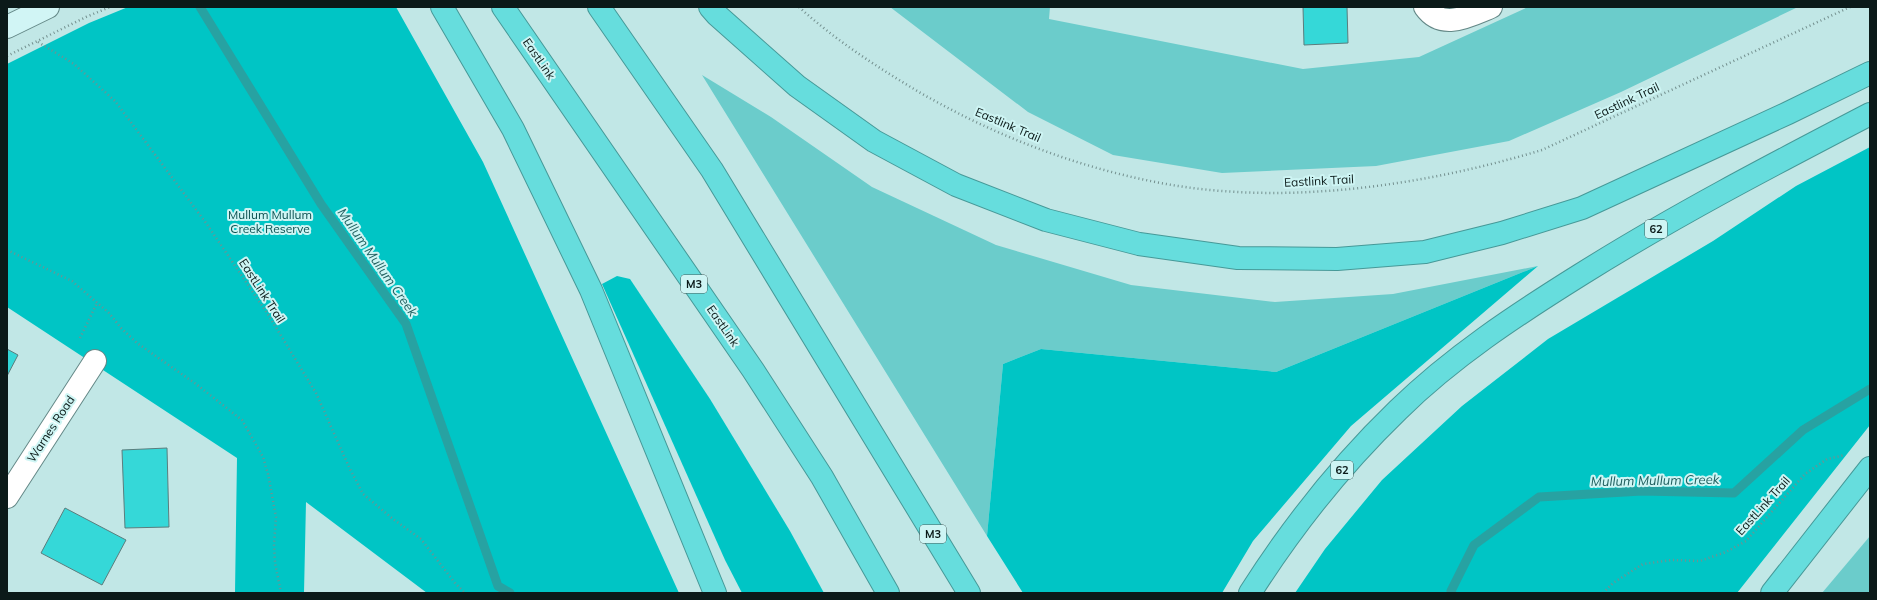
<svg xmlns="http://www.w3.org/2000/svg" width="1877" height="600" font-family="Mulish,sans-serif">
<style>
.green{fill:#6bcccb}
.forest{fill:#00c5c5}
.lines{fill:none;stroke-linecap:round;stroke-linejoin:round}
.stream{stroke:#27a2a2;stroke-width:9}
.building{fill:#35d8d8;stroke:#5b7d7d}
.minor-casing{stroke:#648887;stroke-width:24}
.secondary-casing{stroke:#648887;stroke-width:24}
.motorway-casing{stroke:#469998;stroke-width:24}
.path{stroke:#74908f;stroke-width:2.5;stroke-dasharray:1 3;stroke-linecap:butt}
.minor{stroke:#fff;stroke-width:22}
.secondary{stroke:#d1f5f5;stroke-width:22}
.motorway{stroke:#6dd;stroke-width:22}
.path-bridge{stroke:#74908f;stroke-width:2.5;stroke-dasharray:1 3;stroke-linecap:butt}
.labels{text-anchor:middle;stroke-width:4;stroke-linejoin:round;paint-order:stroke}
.shield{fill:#cef5f4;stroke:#465c5b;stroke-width:1}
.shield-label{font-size:11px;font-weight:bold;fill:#0b1a19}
.street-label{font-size:12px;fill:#0b1a19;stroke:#cef5f4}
.park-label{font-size:12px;fill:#0a4f4f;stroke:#cef5f4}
.water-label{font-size:13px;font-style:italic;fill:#226060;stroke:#cef5f4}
</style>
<rect width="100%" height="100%" fill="#c1e7e6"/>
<g class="green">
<polygon points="890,7 1050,7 1049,19 1303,69 1419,57 1528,7 1798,7 1621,92 1509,141 1376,166 1222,173 1113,155 1028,112"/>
<polygon points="702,75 771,117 872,187 996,245 1131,285 1275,302 1393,294 1538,266 1276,372 1041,349 1003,364 987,536"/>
<polygon points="1870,536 1870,593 1822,593"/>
</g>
<g class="forest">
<polygon points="128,7 396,7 483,162 679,593 427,593 306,502 304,593 235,593 237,458 7,307 7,64 89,23"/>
<polygon points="1870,147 1870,425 1737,593 1295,593 1325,549 1382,480 1462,406 1507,371 1548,339 1713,241 1796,186"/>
<polygon points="1538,266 1351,426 1253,541 1222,593 1023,593 987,536 1003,364 1041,349 1276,372"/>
<polygon points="617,276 630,279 710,399 790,531 824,593 742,593 725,560 602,284"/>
</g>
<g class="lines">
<g class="stream">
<polyline points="200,7 321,204 406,324 498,586 510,593"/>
<polyline points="1452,593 1451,591 1474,545 1539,497 1642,491 1734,493 1803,430 1870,389"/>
</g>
</g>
<g class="building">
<polygon points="1303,7 1347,7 1348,43 1304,45"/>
<polygon points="7,349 18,355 7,376"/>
<polygon points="167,448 169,527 125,528 122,450"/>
<polygon points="65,508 126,540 102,585 41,553"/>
</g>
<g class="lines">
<g class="minor-casing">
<g id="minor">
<path d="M1425,7C1442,31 1469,16 1491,7"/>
<polyline points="7,497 95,361"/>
</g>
</g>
<g class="secondary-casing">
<polyline id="secondary" points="7,27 48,7"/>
</g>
<g class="motorway-casing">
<g id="motorway">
<polyline points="442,7 513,129 591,290 715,593"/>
<polyline points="503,7 753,370 822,477 888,593"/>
<polyline points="599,7 712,170 969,593"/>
<polyline points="710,7 717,15 797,86 874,141 956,185 1046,220 1139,244 1238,258 1337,259 1425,252 1502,233 1582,208 1788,113 1870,73"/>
<path d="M1250,593C1292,527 1342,464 1398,410C1452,357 1516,315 1580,275C1674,216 1772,165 1870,114"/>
<polyline points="1772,593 1870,468"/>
</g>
</g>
<g class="path">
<path d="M799,7C835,40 877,67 919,92C997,137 1083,170 1172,185C1292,205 1426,185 1542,150L1850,7"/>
<polyline points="38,42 74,64 115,101 206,223 269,316 316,393 349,467 363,494 393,519 421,539 455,583 465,593"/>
<polyline points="7,250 72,281 109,313 121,328 137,343 196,384 242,420 263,457 268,474 276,517 274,544 275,563 281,593"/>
<polyline points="80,338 97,303"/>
<polyline points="1603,593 1613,583 1643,564 1672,560 1700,561 1726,552 1746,541 1805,474 1827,459 1845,455"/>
</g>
<use href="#minor" class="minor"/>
<use href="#secondary" class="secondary"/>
<use href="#motorway" class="motorway"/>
<polyline class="path-bridge" points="7,56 86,17 110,7"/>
</g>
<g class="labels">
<g class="shield">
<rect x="1645" y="220" width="22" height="18" rx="3"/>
<rect x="681" y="275" width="26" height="18" rx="3"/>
<rect x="1331" y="461" width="22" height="18" rx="3"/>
<rect x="920" y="525" width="26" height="18" rx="3"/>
</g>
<g class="shield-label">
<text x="1656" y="233">62</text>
<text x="694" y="288">M3</text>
<text x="1342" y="474">62</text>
<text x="933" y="538">M3</text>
</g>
<g class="street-label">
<text transform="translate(539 59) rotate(55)" y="4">EastLink</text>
<text transform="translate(1627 101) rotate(-25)" y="4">Eastlink Trail</text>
<text transform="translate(1008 125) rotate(23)" y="4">Eastlink Trail</text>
<text transform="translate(1319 181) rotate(-3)" y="4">Eastlink Trail</text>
<text transform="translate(262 291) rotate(57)" y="4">EastLink Trail</text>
<text transform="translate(723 326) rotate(55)" y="4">EastLink</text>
<text transform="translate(51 429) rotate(-57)" y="4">Warnes Road</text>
<text transform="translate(1763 506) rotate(-48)" y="4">EastLink Trail</text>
</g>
<g class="park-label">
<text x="270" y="219">Mullum Mullum<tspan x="270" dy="14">Creek Reserve</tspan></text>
</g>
<g class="water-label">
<text transform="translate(378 262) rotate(55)" y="5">Mullum Mullum Creek</text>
<text transform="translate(1655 480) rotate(-1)" y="5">Mullum Mullum Creek</text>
</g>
</g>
<rect width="1877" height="600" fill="none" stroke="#0b1a19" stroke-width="16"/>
</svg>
